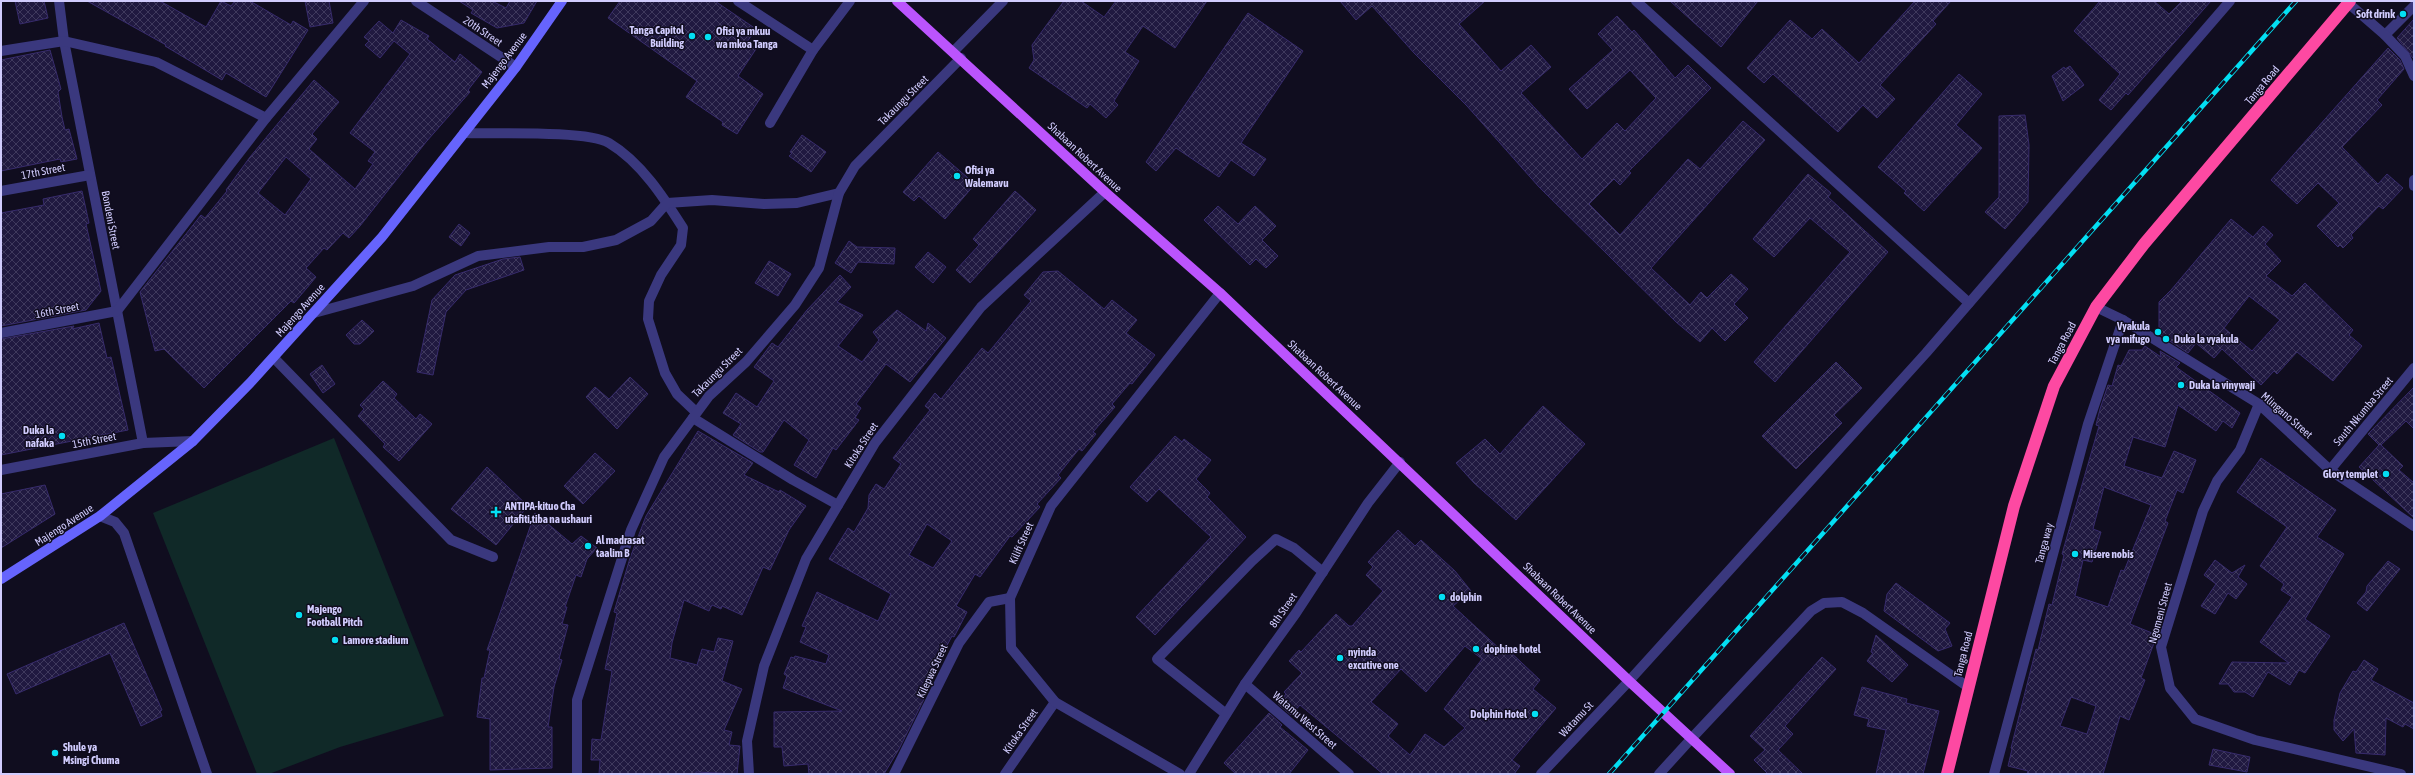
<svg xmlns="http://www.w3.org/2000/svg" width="2415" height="775" font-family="'Asap Condensed',sans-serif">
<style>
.green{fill:#102928}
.building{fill:url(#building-cross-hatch);stroke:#372b6c;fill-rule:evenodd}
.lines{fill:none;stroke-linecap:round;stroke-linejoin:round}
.lane{stroke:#3a387e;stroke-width:10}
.street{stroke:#3a387e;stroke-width:10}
.secondary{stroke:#6664fd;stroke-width:10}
.primary{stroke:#bb54fd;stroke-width:10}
.highway{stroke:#fd49a2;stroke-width:12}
.rail-casing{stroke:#03dff3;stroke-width:4.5}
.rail{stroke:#100d1f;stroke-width:3;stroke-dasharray:9;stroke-linecap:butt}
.poi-dot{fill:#03dff3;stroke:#100d1f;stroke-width:1.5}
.labels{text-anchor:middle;stroke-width:3;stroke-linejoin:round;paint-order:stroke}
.poi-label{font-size:11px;font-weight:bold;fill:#d1ccfe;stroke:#100d1f;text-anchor:start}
.street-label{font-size:11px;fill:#d1ccfe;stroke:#100d1f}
</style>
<defs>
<pattern id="building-cross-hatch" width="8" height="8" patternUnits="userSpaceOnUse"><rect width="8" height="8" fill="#201940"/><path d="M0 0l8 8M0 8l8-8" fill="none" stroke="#3f395d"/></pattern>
</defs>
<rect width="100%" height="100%" fill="#100d1f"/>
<polygon class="green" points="334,438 444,716 340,747 269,774 257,774 153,513"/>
<g class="building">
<polygon points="15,1 44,1 48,18 20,24"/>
<polygon points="87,1 160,1 206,27 221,1 231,6 235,1 250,1 291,25 293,21 308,30 266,97 226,73 222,80 165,46 166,45"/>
<polygon points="305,1 329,1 333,23 310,27"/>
<polygon points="459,1 492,1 506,8 510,1 537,1 524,23 497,28 471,13 473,10"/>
<polygon points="620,1 715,1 756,29 747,42 756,49 738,76 763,94 737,134 722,125 723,122 686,97 697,81 608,18"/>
<polygon points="1064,1 1081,1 1104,17 1116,1 1207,1 1175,48 1143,26 1125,52 1139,61 1114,101 1118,105 1106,118 1090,104 1087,108 1029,68 1034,60 1032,45"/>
<polygon points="1340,1 1485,1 1459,24 1501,71 1531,45 1551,67 1521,93 1582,159 1617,123 1625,131 1656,98 1630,70 1587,109 1569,89 1613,50 1598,34 1617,16 1632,32 1634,30 1675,78 1688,65 1711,88 1629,171 1631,173 1620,185 1614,179 1589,204 1620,235 1688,159 1700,169 1743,121 1765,140 1651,268 1690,305 1701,292 1707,298 1731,274 1748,289 1734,304 1748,318 1725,341 1712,328 1700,342 1676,322 1539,187 1467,106 1414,53 1372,6 1356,20"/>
<polygon points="1670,1 1758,1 1721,47"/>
<polygon points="1915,1 1951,1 1933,21 1936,24 1880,85 1895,99 1877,118 1863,105 1838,132 1773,74 1764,83 1747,68 1790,20 1812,39 1822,29 1859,63"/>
<polygon points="2100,1 2154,1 2169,14 2182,1 2211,1 2128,95 2126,93 2111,110 2099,100 2120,74 2074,31"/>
<polygon points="1248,13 1303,51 1241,143 1266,159 1254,176 1231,160 1219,177 1176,148 1156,171 1146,162"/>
<polygon points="2414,19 2414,56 2413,58 2397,38"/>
<path d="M401,20L429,36L427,39L455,62L460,54L482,72L468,90L470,92L426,142L360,226L349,238L343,233L327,250L324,248L306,268L316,277L306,289L294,303L291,301L204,388L164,349L155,351L140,292L201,215L205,218L227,191L226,190L250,157L314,80L339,102L312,134L317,139L309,149L355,189L373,164L368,161L375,152L350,133L410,54L394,41L380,58L365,45L369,41L364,37L379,21L393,33ZM286,157L311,179L285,215L258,193Z"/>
<polygon points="2388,48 2400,60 2404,69 2377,100 2382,105 2342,147 2378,184 2387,174 2403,188 2383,209 2379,206 2351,235 2353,238 2343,248 2340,245 2338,247 2317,226 2339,203 2318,183 2297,204 2271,180"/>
<polygon points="50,50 61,89 58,92 62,117 65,130 69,129 77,159 61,162 60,159 1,171 1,60"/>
<polygon points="2070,66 2084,85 2063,101 2052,76 2064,67 2065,69"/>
<polygon points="1959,74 1982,94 1956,125 1982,148 1924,211 1904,193 1906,191 1878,167"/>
<polygon points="2025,115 2029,145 2028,202 2005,229 1985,212 1999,197 1999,116"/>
<polygon points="802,135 826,152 811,172 789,156 792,153 790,152"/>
<polygon points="938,152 975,184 945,219 919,196 914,201 903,192"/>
<polygon points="1808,174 1831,193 1828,197 1888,252 1775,382 1754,362 1850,252 1810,218 1774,257 1753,239"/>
<polygon points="82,191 89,223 86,224 101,291 86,310 1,326 1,213 44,205 43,199"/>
<polygon points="1015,191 1036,210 970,283 956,270 979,245 973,239"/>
<polygon points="1218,206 1238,224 1255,206 1276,226 1262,240 1278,256 1266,268 1256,259 1250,265 1204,220"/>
<path d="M2231,219L2253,237L2263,226L2273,235L2265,244L2281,261L2266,276L2292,296L2305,283L2353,330L2349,335L2362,346L2333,381L2297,352L2277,374L2274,371L2261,385L2222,349L2214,358L2196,343L2188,353L2159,334V302L2171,290ZM2249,296L2280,320L2252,351L2224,328Z"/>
<polygon points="459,224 470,233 461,246 449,237"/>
<polygon points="849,241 857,247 895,248 894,264 858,262 851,273 835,263"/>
<polygon points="928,252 946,267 933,283 915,267"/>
<polygon points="520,257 524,270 466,290 446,312 433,375 417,372 432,300 455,275 503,259"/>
<polygon points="769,261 791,274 778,296 755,283"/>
<path d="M1058,271L1104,309L1112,300L1137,320L1126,333L1155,355L1132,384L1130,383L1112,404L1115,407L1093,432L1096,434L1082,451L1079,449L1058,475L1061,478L1037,504L1040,507L1012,537L1010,536L980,577L975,574L956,606L967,612L954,637L952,636L944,651L942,649L920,697L924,699L899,749L884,774H809L808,764L784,766L782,747H774V712L842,711L783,688L787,676L784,674L791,657L794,658L795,656L826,664L829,655L800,642L806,627L802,626L817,592L878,621L891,594L829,559L848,528L854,532L868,508L869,495L876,484L884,489L901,464L893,458L930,410L925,406L935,393L941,399L982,348L988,353L1031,301L1024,295L1043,272ZM927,524L952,541L933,568L909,555Z"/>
<polygon points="840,275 851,287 837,302 863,315 838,346 862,362 879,340 873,332 897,310 926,331 928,323 946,338 910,382 886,364 856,404 861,408 855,418 859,420 836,450 833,448 816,478 794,465 809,440 784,420 763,452 760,452 733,435 741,424 723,413 736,393 757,407 774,381 754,367 772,343 778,347 807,310"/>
<polygon points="362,320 374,331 360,344 354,344 346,335"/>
<polygon points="99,323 107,358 111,357 128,430 1,455 1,339 74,326 72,329"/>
<path d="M2145,346L2161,357L2160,351L2180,363L2176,367L2240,413L2232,428L2223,421L2216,431L2178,405L2165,447L2133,437L2124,466L2162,478L2174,451L2196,460L2183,493L2177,490L2165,521L2168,523L2130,624L2157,635L2141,678L2145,680L2129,720L2120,716L2103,774H2027L2028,771L2008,766L2012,749L2011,748L2036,649L2038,650L2049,604L2052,605L2064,555L2062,554L2099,426L2096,425L2100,409L2108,385L2112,386L2118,365L2121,366L2129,350H2142ZM2104,487L2151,505L2124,571L2121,570L2108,607L2075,596L2083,560L2092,562L2101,532L2093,529ZM2071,697L2096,706L2087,734L2060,726Z"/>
<polygon points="1836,362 1862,388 1834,415 1842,423 1796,469 1762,436"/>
<polygon points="322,365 335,384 323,393 310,374"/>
<polygon points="630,377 648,394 617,429 586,397 595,387 609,399"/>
<polygon points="383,381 397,394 394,398 416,419 420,414 432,424 399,461 383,447 385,444 358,416 364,409 360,405"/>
<polygon points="2414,387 2414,429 2406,421 2381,445 2403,466 2399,470 2414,483 2414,518 2359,467 2379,445 2368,434"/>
<polygon points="1543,406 1585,444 1516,520 1474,483 1456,463 1485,439 1500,454"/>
<polygon points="698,431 753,463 744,475 779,492 780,490 806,506 789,530 770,570 763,567 742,615 722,606 721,609 712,605 709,611 684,600 672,643 670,658 697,665 702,649 714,652 718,638 733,641 722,681 742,689 724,730 732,732 729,745 740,746 737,774 696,772 696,774 599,774 600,760 591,760 592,739 601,740 612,671 605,669 617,613 614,612 630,558 646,516"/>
<polygon points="1175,436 1182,442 1184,439 1211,460 1196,479 1210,493 1207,497 1246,537 1155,635 1136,617 1211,537 1159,489 1147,502 1130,487"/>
<polygon points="595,453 615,471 583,504 564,486"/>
<polygon points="2261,458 2336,510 2317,537 2344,554 2305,619 2330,636 2305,673 2299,670 2290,685 2268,672 2253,697 2245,692 2234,692 2228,684 2219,684 2232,662 2289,663 2260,642 2292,597 2281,590 2284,584 2260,566 2287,527 2237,492"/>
<polygon points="487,467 528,506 496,545 451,509"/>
<polygon points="45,485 55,514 1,548 1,494"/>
<polygon points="535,513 572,544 581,536 597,548 587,559 581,577 576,575 565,607 567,607 562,624 568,625 559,659 562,660 554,687 548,727 552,727 552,768 490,770 490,719 477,717 482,678 484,678 490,650 487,650"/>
<path d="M1398,530L1415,546L1421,540L1455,571L1471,591L1453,606L1502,651L1505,647L1540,680L1533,689L1556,708L1512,760L1520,766L1514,774H1383L1300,705L1291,715L1278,704L1286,694L1284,692L1302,673L1289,661L1299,650L1301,652L1336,614L1349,626H1352L1383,591L1366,575L1373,567L1368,562ZM1465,646L1482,659L1444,709L1465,728L1444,747L1425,734L1410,755L1388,736L1398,724L1371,702L1401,669L1426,692Z"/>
<polygon points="2215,560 2232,573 2245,565 2238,577 2247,584 2236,599 2228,593 2215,614 2201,606 2216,584 2204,575"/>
<polygon points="2388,561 2400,569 2367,611 2357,603 2366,592 2367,586"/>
<polygon points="1896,583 1950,623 1945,629 1952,646 1938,651 1884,611 1887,594"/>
<polygon points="124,623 162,710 160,711 162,716 141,726 110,653 16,694 7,674"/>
<polygon points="1876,635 1908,665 1892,682 1867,661 1873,653 1871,652"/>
<polygon points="1822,657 1836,669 1785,726 1793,734 1778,750 1803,774 1768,774 1754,760 1765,750 1750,736"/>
<polygon points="2364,660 2378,669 2371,680 2414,703 2414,729 2405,724 2403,727 2386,718 2385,755 2356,753 2354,729 2343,741 2334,730 2334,720 2340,693 2353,671 2356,672"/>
<polygon points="1862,687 1907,699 1906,703 1939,711 1923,774 1876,774 1886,730 1867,726 1869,719 1854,715"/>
<polygon points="1269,713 1282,725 1280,727 1308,750 1289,774 1236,774 1224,763"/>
<polygon points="2213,749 2250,757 2247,772 2209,765"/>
</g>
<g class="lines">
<g class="lane">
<polyline points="738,1 813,50 770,123"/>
<polyline points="1636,1 1969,303"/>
<polyline points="2385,35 2414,6"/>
<polyline points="813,50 850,1"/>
<path d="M464,133C494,134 587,130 609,143C641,162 664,198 683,228L681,245L661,275L649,301L648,319L665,373L677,394L696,412"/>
<polyline points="314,313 413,286 478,256 549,247 583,247 616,240 651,221 667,203 712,200 764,204 797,203 839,193"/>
<polyline points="274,358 451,540 493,557"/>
<polyline points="100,516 115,522 124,533 207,774"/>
<polyline points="1629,681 1926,353 2230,1"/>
<polyline points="1226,714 1157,659 1252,561 1276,539 1294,548 1323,572"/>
<polyline points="1691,739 1811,611 1824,603 1842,602 1863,613 1968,687"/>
</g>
<g class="street">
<polyline points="59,1 64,41 143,443"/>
<polyline points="416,1 516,67"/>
<polyline points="2348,3 2385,35 2405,56 2414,76"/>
<polyline points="1,51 64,41 156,62 266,118"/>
<polyline points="954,51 1003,1"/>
<polyline points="2414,180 2414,186"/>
<polyline points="1,191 90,175"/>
<polyline points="2096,307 2123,320 2259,404 2330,470 2414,526"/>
<polyline points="1,333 117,311 266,118 364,1"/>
<polyline points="2259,404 2240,450 2217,481 2203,511 2161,647 2170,688 2195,719 2255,740 2401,774"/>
<polyline points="693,418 793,480 838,505"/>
<polyline points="1,470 143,443 193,441"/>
<polyline points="2330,470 2414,368"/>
<polyline points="1245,684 1349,774"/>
<polyline points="577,774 577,700 631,530 664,457 709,396 746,362 795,305 819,268 839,193 855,166 961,58"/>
<polyline points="749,774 747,741 764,666 806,559 875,443 981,307 1105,192"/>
<polyline points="894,774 959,643 989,602 1010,598"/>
<polyline points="1005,774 1055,702"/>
<polyline points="1180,774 1055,702 1011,648 1010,598 1051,506 1220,293"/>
<polyline points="1189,774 1245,684 1296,613 1368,503 1400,462"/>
<polyline points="1541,774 1629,681"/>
<polyline points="1659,774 1691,739"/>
<polyline points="1994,774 2088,424 2123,320"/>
</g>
<polyline class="secondary" points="1,579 100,516 193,441 250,383 382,237 516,67 562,1"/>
<polyline class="primary" points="897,1 1105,192 1220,293 1629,681 1730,774"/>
<polyline class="highway" points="1947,774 2014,506 2054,386 2096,307 2144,244 2350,1"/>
<g class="rail-casing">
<polyline id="rail" points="1609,774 2296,1"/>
</g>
<use href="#rail" class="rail"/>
</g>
<g class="poi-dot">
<circle cx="2403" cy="14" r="4"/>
<circle cx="692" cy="36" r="4"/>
<circle cx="708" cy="37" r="4"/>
<circle cx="957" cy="176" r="4"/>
<circle cx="2158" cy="332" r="4"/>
<circle cx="2166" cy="339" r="4"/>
<circle cx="2181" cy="385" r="4"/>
<circle cx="62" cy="436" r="4"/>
<circle cx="2386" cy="474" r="4"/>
<path d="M494 506h4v4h4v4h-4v4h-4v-4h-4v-4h4z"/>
<circle cx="588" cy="546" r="4"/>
<circle cx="2075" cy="554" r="4"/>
<circle cx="1442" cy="597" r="4"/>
<circle cx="299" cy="615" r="4"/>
<circle cx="335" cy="640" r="4"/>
<circle cx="1476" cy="649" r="4"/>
<circle cx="1340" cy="658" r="4"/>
<circle cx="1535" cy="714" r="4"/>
<circle cx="55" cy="753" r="4"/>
</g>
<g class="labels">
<g class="poi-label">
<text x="2395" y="18" text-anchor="end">Soft drink</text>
<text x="684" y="34" text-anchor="end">Tanga Capitol<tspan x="684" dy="13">Building</tspan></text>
<text x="716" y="35">Ofisi ya mkuu<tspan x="716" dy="13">wa mkoa Tanga</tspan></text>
<text x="965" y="174">Ofisi ya<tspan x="965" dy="13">Walemavu</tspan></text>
<text x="2150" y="330" text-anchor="end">Vyakula<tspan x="2150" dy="13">vya mifugo</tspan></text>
<text x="2174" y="343">Duka la vyakula</text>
<text x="2189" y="389">Duka la vinywaji</text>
<text x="54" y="434" text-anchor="end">Duka la<tspan x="54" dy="13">nafaka</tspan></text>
<text x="2378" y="478" text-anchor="end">Glory templet</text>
<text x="505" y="510">ANTIPA-kituo Cha<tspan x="505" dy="13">utafiti,tiba na ushauri</tspan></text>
<text x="596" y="544">Al madrasat<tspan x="596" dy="13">taalim B</tspan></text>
<text x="2083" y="558">Misere nobis</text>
<text x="1450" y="601">dolphin</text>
<text x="307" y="613">Majengo<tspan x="307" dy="13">Football Pitch</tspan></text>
<text x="343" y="644">Lamore stadium</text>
<text x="1484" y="653">dophine hotel</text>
<text x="1348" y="656">nyinda<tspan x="1348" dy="13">excutive one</tspan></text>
<text x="1527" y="718" text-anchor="end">Dolphin Hotel</text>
<text x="63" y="751">Shule ya<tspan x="63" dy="13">Msingi Chuma</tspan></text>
</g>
<g class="street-label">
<text transform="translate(483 31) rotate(34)" y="4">20th Street</text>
<text transform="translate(504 60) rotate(-53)" y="4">Majengo Avenue</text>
<text transform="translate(2262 85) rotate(-50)" y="4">Tanga Road</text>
<text transform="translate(903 100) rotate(-45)" y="4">Takaungu Street</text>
<text transform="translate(1085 157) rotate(43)" y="4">Shabaan Robert Avenue</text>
<text transform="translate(43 171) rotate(-11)" y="4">17th Street</text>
<text transform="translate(111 220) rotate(79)" y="4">Bondeni Street</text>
<text transform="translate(57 310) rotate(-11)" y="4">16th Street</text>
<text transform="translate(300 310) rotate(-48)" y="4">Majengo Avenue</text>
<text transform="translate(2062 343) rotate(-62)" y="4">Tanga Road</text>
<text transform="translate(717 372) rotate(-45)" y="4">Takaungu Street</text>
<text transform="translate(1325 375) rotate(43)" y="4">Shabaan Robert Avenue</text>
<text transform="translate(2363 411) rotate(-50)" y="4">South Nkumba Street</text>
<text transform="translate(2287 415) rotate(41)" y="4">Mlingano Street</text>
<text transform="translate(94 440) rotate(-11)" y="4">15th Street</text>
<text transform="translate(861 445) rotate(-57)" y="4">Kitoka Street</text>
<text transform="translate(64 525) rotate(-33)" y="4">Majengo Avenue</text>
<text transform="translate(1021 543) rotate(-66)" y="4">Kilifi Street</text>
<text transform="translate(2044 543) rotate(-75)" y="4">Tanga way</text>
<text transform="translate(1560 598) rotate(44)" y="4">Shabaan Robert Avenue</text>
<text transform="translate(1283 610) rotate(-55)" y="4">8th Street</text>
<text transform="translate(2160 613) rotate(-75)" y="4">Ngomeni Street</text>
<text transform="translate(1963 654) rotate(-76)" y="4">Tanga Road</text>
<text transform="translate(932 671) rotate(-65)" y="4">Kilepwa Street</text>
<text transform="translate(1576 719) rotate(-47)" y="4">Watamu St</text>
<text transform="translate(1305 720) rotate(41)" y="4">Watamu West Street</text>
<text transform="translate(1020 731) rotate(-55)" y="4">Kitoka Street</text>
</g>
</g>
<rect width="2415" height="775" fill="none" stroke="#d1ccfe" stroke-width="4"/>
</svg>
